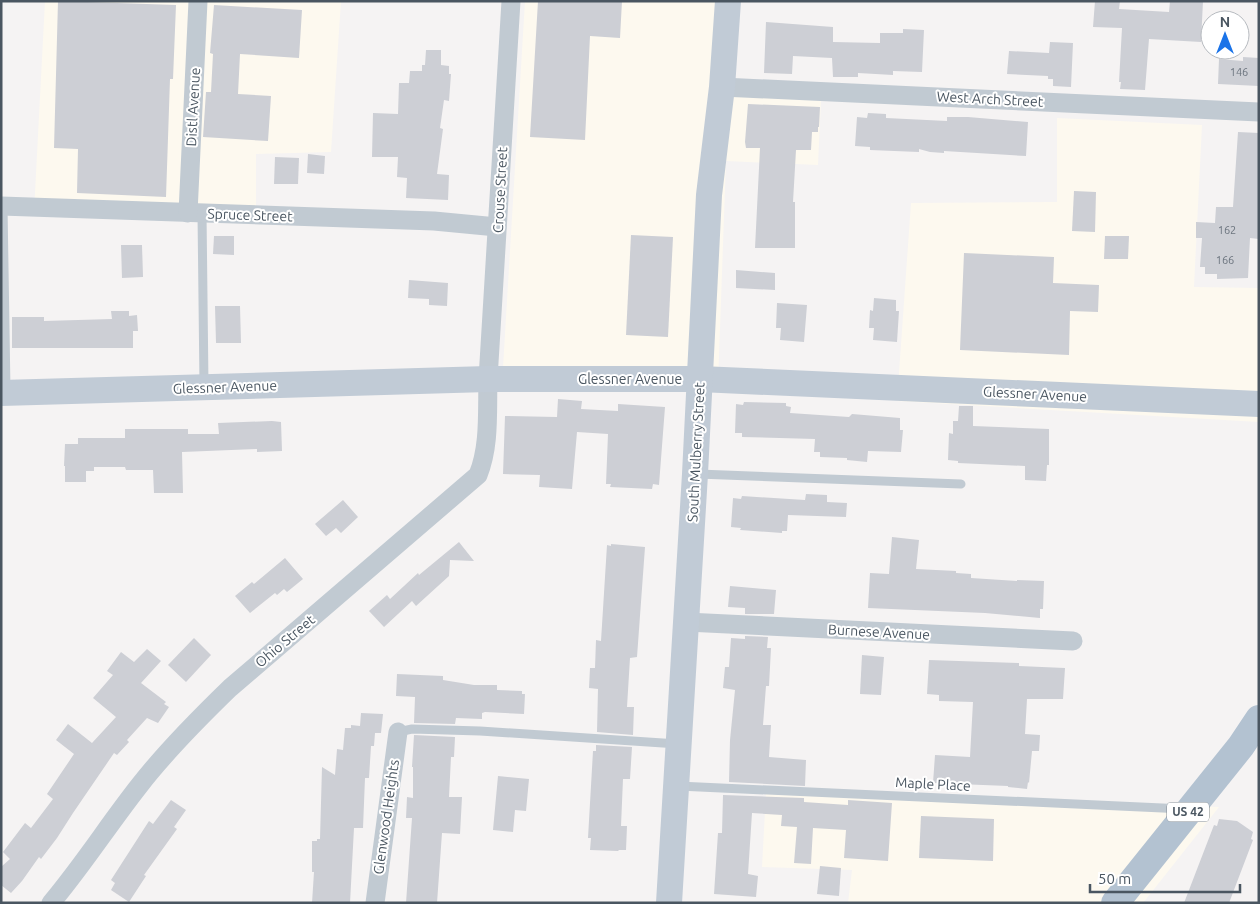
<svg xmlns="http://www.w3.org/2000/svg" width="1260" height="904" font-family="Ubuntu,sans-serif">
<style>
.commercial{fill:#fdf9ef}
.building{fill:#cdcfd5}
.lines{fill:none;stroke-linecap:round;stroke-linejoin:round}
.lane{stroke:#c1cad2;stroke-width:9}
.street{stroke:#c1cad2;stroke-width:19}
.secondary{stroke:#c1cbd6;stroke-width:26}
.primary{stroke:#b3c2d1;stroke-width:28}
.labels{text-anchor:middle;stroke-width:4;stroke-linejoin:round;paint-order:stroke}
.number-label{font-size:11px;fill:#6b747e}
.shield{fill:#fff;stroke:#808990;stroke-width:1}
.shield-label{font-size:12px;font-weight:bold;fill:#4a5661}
.street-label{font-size:14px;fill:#4a5661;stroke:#fff}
</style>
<rect width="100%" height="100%" fill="#f5f3f3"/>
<g class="commercial">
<polygon points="45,1 341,1 331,152 256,154 256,221 34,212"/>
<polygon points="525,1 727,1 722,87 821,100 818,165 726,161 718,385 502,384"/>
<polygon points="1057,118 1202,125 1194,287 1259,288 1259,422 897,401 911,203 1057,202"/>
<polygon points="766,792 1219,807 1143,903 848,903 852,870 762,867"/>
</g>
<g class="building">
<polygon points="58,1 176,5 173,79 170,79 166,197 77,193 78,149 54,148"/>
<polygon points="538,1 622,1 620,38 590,36 585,140 530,137"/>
<polygon points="1095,1 1120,1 1119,9 1169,12 1170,1 1203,1 1201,42 1149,39 1145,90 1120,89 1121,82 1119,82 1122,28 1093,27"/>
<polygon points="214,5 302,10 299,58 240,54 238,94 271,96 268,141 203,137 206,92 211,92 213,54 210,53"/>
<polygon points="766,22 833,27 833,42 880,43 880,33 903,33 903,29 924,30 922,72 893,71 893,75 858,73 858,77 833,77 832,58 793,56 792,74 764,73"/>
<polygon points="1050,42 1073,43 1071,87 1053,86 1053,79 1048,79 1048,76 1007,74 1009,51 1049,53"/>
<polygon points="426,50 441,50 441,65 449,66 449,74 451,74 449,101 444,100 440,128 443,129 437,174 449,175 448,200 406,198 407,178 397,177 398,157 372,157 373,113 398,114 399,83 409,83 410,71 422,71 422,65 425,65"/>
<polygon points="1243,57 1259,58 1259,86 1218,84 1219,59 1243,61"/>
<polygon points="748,104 820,107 819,127 818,127 818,132 812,132 811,150 796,150 793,202 795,202 795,248 755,248 760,148 746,148 745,142"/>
<polygon points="868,113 886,114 886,118 947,121 947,117 968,117 1028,122 1026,156 944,151 944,153 930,152 919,149 919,152 870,150 870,147 855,146 857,117 867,118"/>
<polygon points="1238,132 1259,133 1259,239 1250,238 1248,278 1217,279 1217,274 1205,274 1205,267 1200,267 1202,238 1196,238 1196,222 1215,223 1216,207 1233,207"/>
<polygon points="308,154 325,156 324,174 307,173"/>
<polygon points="275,157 299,158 298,184 274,184"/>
<polygon points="1074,191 1096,192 1095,232 1072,231"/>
<polygon points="631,235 673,237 668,337 626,335"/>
<polygon points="214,236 234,236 234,255 213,254"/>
<polygon points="1105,236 1129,236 1128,259 1104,259"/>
<polygon points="121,245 142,245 143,277 122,278"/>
<polygon points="964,253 1054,257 1053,283 1099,285 1098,312 1070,311 1069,355 960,350"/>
<polygon points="736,270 775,273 775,290 736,288"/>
<polygon points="409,280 448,283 447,306 429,305 429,299 408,298"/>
<polygon points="874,298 896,300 896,311 899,311 897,342 873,340 874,328 869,328 870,310 873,311"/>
<polygon points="777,303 807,305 804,342 780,340 781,328 776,328"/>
<polygon points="215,306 240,306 241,343 216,343"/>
<polygon points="111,311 129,311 129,316 137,315 138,331 133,331 133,348 12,348 12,317 44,317 44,321 112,319"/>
<polygon points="558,399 582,401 581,409 618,411 618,404 665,407 659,485 653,484 652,489 610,487 611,484 606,484 608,434 577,432 572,489 539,487 540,475 503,474 505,416 557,417"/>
<polygon points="744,402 786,403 786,406 791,407 790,413 849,417 852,414 900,418 900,430 903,430 901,452 868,451 867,462 847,460 847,458 820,457 820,452 814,452 815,439 742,437 742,433 735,433 736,404 743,405"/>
<polygon points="959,406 973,406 973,426 1049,429 1049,465 1047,465 1046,481 1025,480 1025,466 958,463 958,461 948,460 949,433 953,434 953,421 958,421"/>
<polygon points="272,421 281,422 282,451 257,452 257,449 182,452 183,493 154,493 153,470 126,470 125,467 94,467 94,471 86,471 86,482 65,482 65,466 64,466 65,444 78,444 78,438 125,438 125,429 188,429 188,434 219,434 218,423"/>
<polygon points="806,494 827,495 827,502 847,503 846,517 788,515 787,531 782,531 782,533 740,530 741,528 731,527 733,498 741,499 742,496 805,500"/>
<polygon points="343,500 358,517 341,533 336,528 326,536 315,524"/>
<polygon points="892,537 919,540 916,569 956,571 956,573 971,574 971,578 1017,581 1017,580 1044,581 1043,609 1040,609 1040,618 985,613 868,608 870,573 889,574"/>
<polygon points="459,542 474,561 450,560 449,576 416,606 412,601 384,627 369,611 387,595 390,599 418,573 419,575"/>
<polygon points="611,544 645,547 637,657 630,658 627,707 634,707 633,735 597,732 598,689 589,688 590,668 595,668 596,640 601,641 607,545 611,546"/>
<polygon points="285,558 303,579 287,592 284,589 277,595 275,593 250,613 235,596 252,582 254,584"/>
<polygon points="730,586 776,590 774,614 745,614 745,608 728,607"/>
<polygon points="745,636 768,637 767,648 771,648 769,686 766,686 763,725 771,725 769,757 806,760 805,786 729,782 730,740 735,690 723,688 725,667 729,667 731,638 745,639"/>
<polygon points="194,638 211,655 186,682 168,665"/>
<polygon points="147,649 161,661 141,683 166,702 164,704 169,707 158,723 147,718 127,740 129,742 117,755 114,753 73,813 57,838 41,859 39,857 22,881 11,893 1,885 1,867 10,859 3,852 25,823 31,828 53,799 47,794 74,754 56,740 68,724 92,743 116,717 93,698 113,675 107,671 121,652 134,662"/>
<polygon points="862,655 884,657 881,695 860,694"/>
<polygon points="929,660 1019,663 1019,666 1065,668 1063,699 1027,699 1025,734 1040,735 1039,751 1032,751 1029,783 1028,782 1027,789 1008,787 1008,786 933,783 935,755 970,757 973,702 939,701 939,695 927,694"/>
<polygon points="397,674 443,676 443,680 474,685 497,685 497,690 522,691 522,694 525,694 524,714 485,712 482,713 482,719 456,718 455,724 414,723 415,697 396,696"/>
<polygon points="361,713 383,714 381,733 375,733 374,746 371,746 369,778 365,778 363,828 354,828 350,903 312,903 314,872 312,872 312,841 317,841 317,839 320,839 322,767 335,775 337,749 343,750 345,728 351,728 351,725 360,726"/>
<polygon points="414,735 455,737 454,757 451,757 449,797 462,797 460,834 442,833 437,903 406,903 412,818 406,818 407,797 413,798 413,767 412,767"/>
<polygon points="596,745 632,747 630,779 623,779 621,826 627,826 626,850 619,850 618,851 590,850 591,838 588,838 593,751 596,751"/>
<polygon points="498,776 529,779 526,811 515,810 513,832 493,830"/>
<polygon points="723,795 804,798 804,802 848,805 848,800 892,803 888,861 844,858 846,830 813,828 811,864 794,863 797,827 781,826 782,815 752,813 748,874 758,876 756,897 714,894 718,833 722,833"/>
<polygon points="171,800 186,810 174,827 177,829 144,875 146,876 129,902 111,890 115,883 111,880 149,821 153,824"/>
<polygon points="921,816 994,819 993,861 919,858"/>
<polygon points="1219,819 1237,821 1253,832 1251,839 1253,840 1229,903 1184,903 1214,825 1217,826"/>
<polygon points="820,866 841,868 839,896 817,894"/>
</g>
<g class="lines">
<g class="lane">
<polyline points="3,206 6,390"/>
<polyline points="202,213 204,385"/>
<polyline points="698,474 961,484"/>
<polyline points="398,732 412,729 480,731 678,744"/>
<polyline points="678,786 1184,809"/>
</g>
<g class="street">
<polyline points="722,87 1259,112"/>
<polyline points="1,206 434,221 497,227"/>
<polyline points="188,213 198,1"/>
<polyline points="686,622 1073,641"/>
<path d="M51,903C83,865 109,824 139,786C166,751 198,719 230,688L478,475C490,446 487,411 488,379L511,1"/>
<polyline points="375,903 398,732"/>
</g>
<g class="secondary">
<polyline points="1,393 488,379 700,379 1259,404"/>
<polyline points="669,903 695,474 709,195 722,87 728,1"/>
</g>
<polyline class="primary" points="1115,903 1241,746 1259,719"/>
</g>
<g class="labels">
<g class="number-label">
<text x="1239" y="76">146</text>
<text x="1227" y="234">162</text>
<text x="1225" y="264">166</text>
</g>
<rect class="shield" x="1167" y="802.5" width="42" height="19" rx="4"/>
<g class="shield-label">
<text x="1188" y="816">US 42</text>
</g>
<g class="street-label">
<text transform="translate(990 99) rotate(3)" y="5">West Arch Street</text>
<text transform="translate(193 107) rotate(-87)" y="5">Distl Avenue</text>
<text transform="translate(500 190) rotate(-87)" y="5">Crouse Street</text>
<text transform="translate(250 215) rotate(2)" y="5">Spruce Street</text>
<text x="630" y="384">Glessner Avenue</text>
<text transform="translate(225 387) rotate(-2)" y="5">Glessner Avenue</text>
<text transform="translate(1035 394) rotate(3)" y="5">Glessner Avenue</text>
<text transform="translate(696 452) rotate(-87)" y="5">South Mulberry Street</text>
<text transform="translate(879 632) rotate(3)" y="5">Burnese Avenue</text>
<text transform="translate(285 641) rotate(-40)" y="5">Ohio Street</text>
<text transform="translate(933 784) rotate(3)" y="5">Maple Place</text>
<text transform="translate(386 817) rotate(-82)" y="5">Glenwood Heights</text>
</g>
</g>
<rect width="1260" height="904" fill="none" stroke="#4a5661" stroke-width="5"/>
<g transform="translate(1225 35)"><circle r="24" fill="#ffffff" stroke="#b7bbc0"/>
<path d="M0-4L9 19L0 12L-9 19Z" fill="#1a73e8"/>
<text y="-8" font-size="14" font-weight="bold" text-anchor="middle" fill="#4a5661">N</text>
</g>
<path d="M1090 884v8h150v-8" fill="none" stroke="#4a5661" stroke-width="2.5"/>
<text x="1098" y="884" font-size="15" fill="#4a5661" stroke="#ffffff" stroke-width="4" paint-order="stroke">50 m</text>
</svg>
